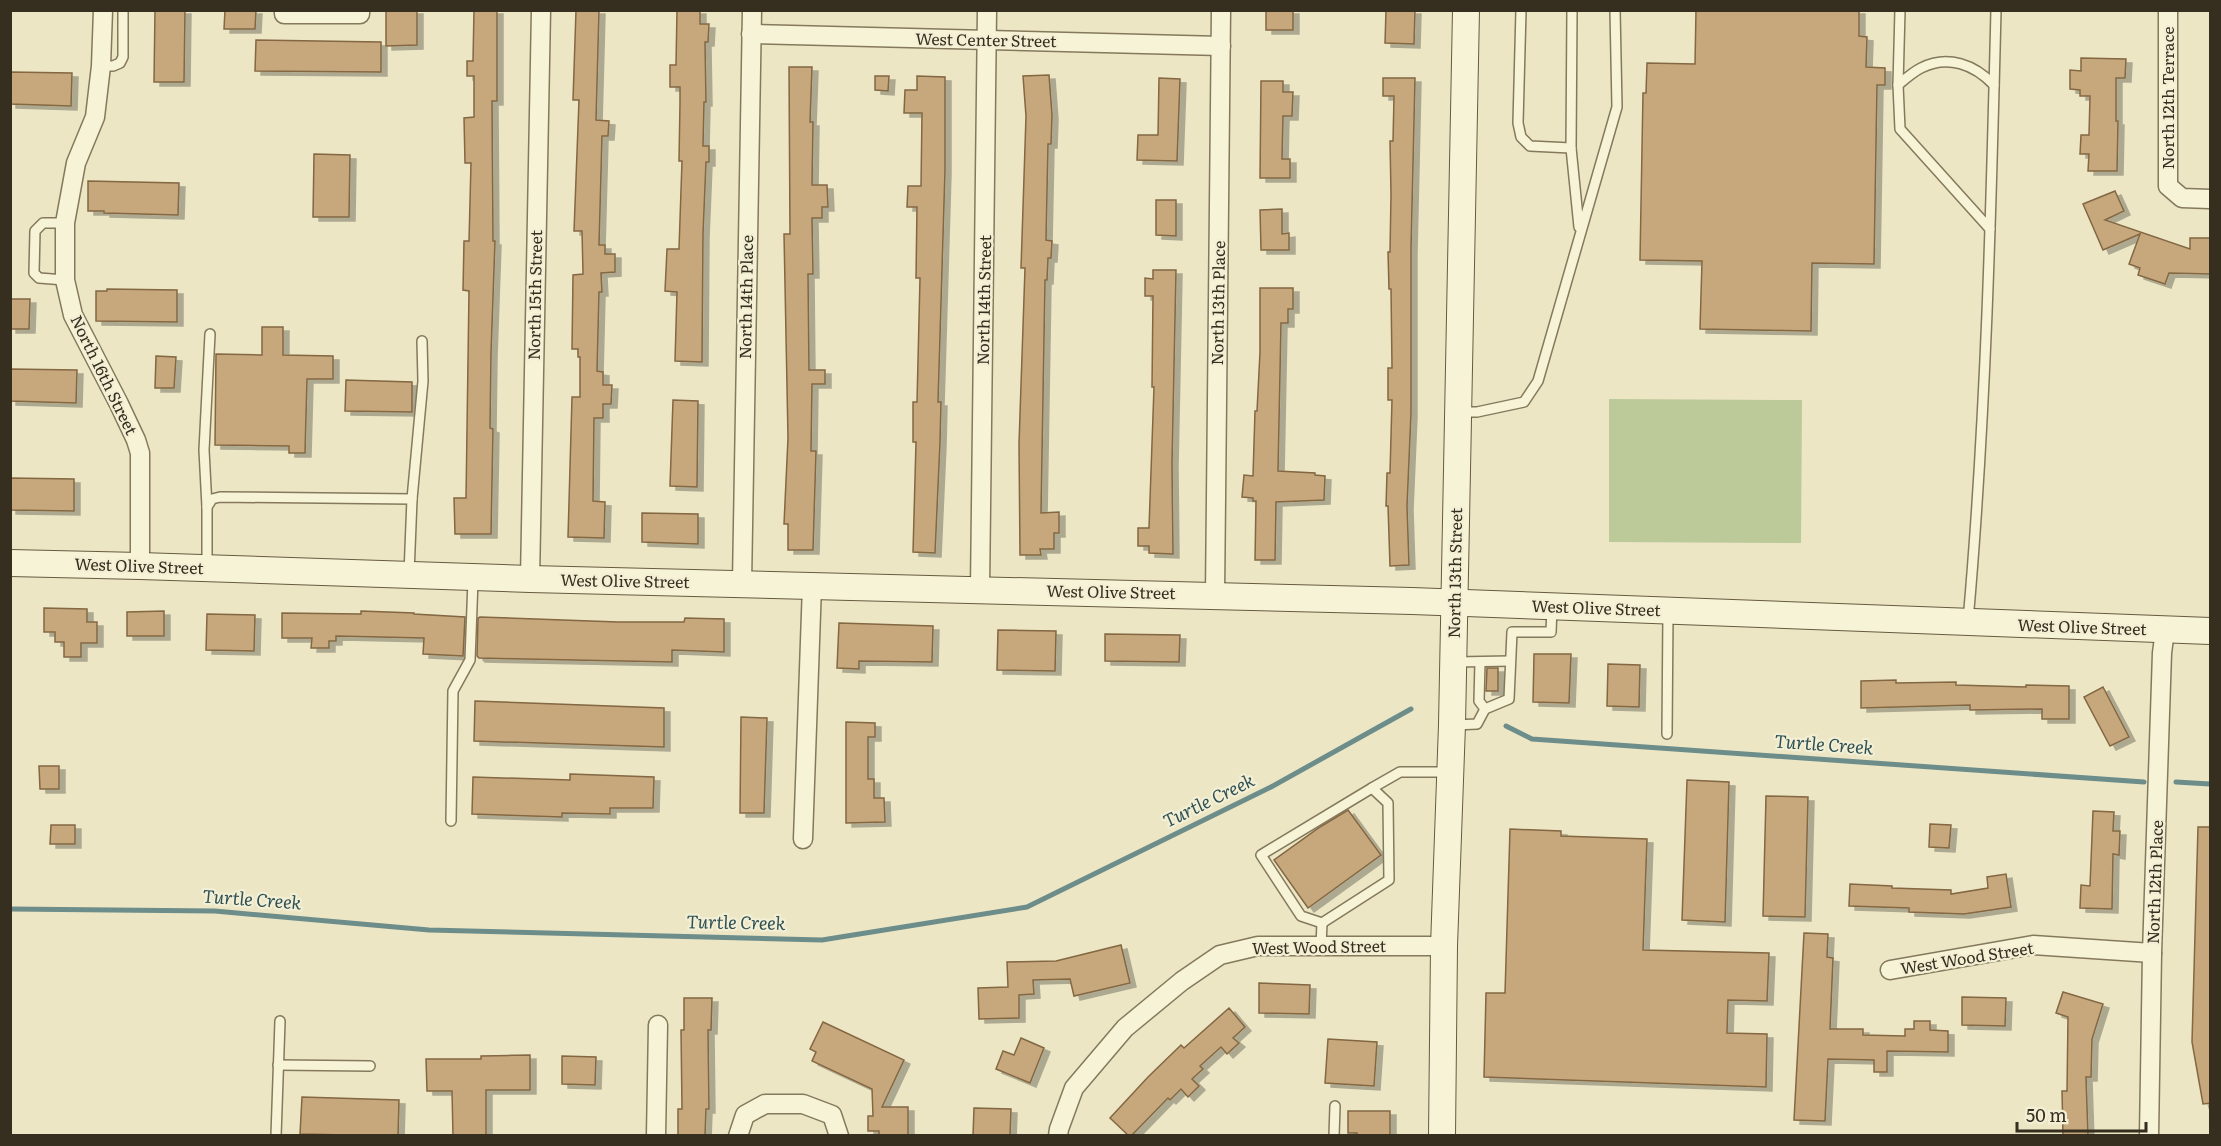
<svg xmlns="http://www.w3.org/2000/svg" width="2221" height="1146" font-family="Literata,serif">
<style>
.green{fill:#bcc999}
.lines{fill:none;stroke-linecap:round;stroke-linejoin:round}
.stream{stroke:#6d8d8a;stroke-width:5}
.building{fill:#c7a87d;stroke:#836743;stroke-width:1.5;filter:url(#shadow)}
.lane-casing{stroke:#85795c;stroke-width:12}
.street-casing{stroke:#85795c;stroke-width:21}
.secondary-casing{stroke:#675a3f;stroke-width:28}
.lane{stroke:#f7f3d7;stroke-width:9}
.street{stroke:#f7f3d7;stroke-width:18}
.secondary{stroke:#f7f3d7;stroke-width:26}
.labels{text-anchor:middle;stroke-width:4.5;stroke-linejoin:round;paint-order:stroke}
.street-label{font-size:16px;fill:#362e1f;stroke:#f3efd4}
.water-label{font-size:18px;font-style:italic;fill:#2f5155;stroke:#f3efd4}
</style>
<defs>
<filter id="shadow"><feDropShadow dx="6" dy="4" stdDeviation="0" flood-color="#0004"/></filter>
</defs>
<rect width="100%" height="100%" fill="#ece6c5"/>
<polygon class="green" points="1609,399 1802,400 1801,543 1609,542"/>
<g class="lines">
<g class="stream">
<polyline points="1506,726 1532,739 2144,782"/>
<polyline points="2176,782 2210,784"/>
<polyline points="10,909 215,911 429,930 822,940 1027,907 1271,787 1411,709"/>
</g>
</g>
<g class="building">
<polygon points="155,10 185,10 184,82 154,82"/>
<polygon points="225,10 256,10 255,29 224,29"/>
<polygon points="386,10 417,10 417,45 386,46"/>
<polygon points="474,10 497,10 497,101 492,101 493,241 495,241 491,353 490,428 493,429 491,534 455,534 454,498 466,498 469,291 463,290 464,241 469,241 471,163 465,163 464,118 474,117 474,76 467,76 467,61 473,61"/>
<polygon points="576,10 599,10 596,120 609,121 608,136 602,136 599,245 605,245 605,254 615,254 615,272 601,273 602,292 599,292 597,371 603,372 603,385 612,385 611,404 603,404 603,418 594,418 593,501 605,502 604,538 568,537 572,397 580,397 580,357 578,357 578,349 572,349 573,275 583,274 582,231 574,231 579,100 573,100"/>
<polygon points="677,10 700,10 700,24 709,24 708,42 705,42 706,102 704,102 703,146 709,146 709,162 706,162 703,234 702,362 675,361 677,292 665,291 667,249 679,249 682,161 679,161 680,103 680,87 670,87 670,65 676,65"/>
<rect x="1266" y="10" width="27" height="20"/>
<polygon points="1386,10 1415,10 1414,44 1385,43"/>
<polygon points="1696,10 1859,10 1859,36 1867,37 1866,67 1885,68 1885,85 1877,85 1874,264 1812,263 1811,331 1700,329 1702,261 1640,260 1643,93 1646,93 1647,63 1695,64"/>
<polygon points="256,40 381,42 381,72 255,71"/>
<polygon points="2081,58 2126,59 2125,78 2116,78 2116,121 2118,121 2117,171 2088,171 2089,154 2080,154 2081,135 2089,135 2090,96 2080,96 2080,90 2070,89 2070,70 2081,71"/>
<polygon points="789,67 812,67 810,122 813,122 812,185 827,185 828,207 822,207 822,218 812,218 813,274 808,274 809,370 825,370 825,384 812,384 811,451 816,451 813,550 788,550 788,524 784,524 788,438 784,234 790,234"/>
<polygon points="10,72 72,73 71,106 10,104"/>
<polygon points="1049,75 1052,115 1051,144 1048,144 1046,240 1052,241 1051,258 1048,258 1047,280 1045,280 1041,513 1059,512 1059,533 1054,533 1054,549 1040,549 1041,555 1020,555 1019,444 1025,268 1021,268 1026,116 1023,76"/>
<polygon points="875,76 889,76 888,91 875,90"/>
<polygon points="917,76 945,77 945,170 938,402 941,402 940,442 935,553 913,552 916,442 913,442 913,402 917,402 920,278 916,278 917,207 907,207 908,186 921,186 922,113 904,113 905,90 917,90"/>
<polygon points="1159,78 1180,79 1177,161 1137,160 1138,135 1158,135"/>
<polygon points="1383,78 1415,78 1411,249 1411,413 1407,506 1409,565 1390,566 1388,506 1386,506 1387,473 1390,473 1392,400 1388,400 1388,368 1392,368 1391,289 1389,289 1388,252 1390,252 1391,195 1390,141 1393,141 1394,96 1383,96"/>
<polygon points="1261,81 1283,81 1283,92 1293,92 1292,116 1283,116 1282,159 1290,159 1290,178 1260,178"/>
<polygon points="314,154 350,155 349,217 313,217"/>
<polygon points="88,181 179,183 178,215 104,213 104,211 88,211"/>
<polygon points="2115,191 2124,211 2105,220 2190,249 2190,238 2211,238 2211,274 2169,273 2165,284 2138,275 2140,268 2129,264 2140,234 2103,250 2083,204"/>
<polygon points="1156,200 1176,200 1176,236 1156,235"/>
<polygon points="1282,209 1282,234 1289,233 1289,250 1261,250 1260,210"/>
<polygon points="1153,270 1176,270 1172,464 1173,554 1149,553 1149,546 1138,546 1138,528 1149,528 1154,387 1152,387 1153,296 1145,296 1145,278 1153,279"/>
<polygon points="1260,288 1293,288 1293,309 1288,309 1288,323 1281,323 1278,471 1315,473 1315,475 1325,476 1324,500 1276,502 1275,560 1255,560 1256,501 1253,501 1253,498 1242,497 1244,475 1253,476 1255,411 1257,411 1260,352"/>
<polygon points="107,289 177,290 177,322 96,321 96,291 107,291"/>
<polygon points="10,299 30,299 29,329 10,329"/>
<polygon points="262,327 283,327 283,355 333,356 333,379 307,379 305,453 289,453 289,446 215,445 216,354 262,355"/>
<polygon points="156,356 176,357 174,388 155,388"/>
<polygon points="10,369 77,370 76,403 10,401"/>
<polygon points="346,380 412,382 412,412 345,411"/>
<polygon points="673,400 698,401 697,487 670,486"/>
<polygon points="10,478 74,479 74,511 10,510"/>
<polygon points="642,513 698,514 698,544 642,542"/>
<polygon points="44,608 87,609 87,622 97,622 97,643 81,643 81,657 64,657 64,642 55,642 55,632 44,632"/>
<polygon points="164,611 164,636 127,636 127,612"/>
<polygon points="361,611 414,613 414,614 465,617 463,656 423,654 424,638 336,636 336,641 329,641 329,648 311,648 312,638 282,638 282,613 361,614"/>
<polygon points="207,614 255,615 254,651 206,650"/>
<polygon points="480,617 618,622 684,622 685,618 724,619 724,652 672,650 672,662 479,658 477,656 478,618"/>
<polygon points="839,623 933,626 932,662 859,661 859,669 837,668"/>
<polygon points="998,630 1056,631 1055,671 997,670"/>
<polygon points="1105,634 1180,635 1179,662 1105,661"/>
<polygon points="1534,654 1571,654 1569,703 1533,702"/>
<polygon points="1608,664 1640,665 1639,707 1607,706"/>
<polygon points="1487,668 1498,668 1498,691 1486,691"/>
<polygon points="1896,680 1896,683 1956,682 1956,685 2026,687 2026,685 2069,686 2069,719 2042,719 2042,709 1970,710 1970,705 1861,708 1861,681"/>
<polygon points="2103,687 2129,737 2110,746 2084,697"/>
<polygon points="475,701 664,708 664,747 474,741"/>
<polygon points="741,717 767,718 764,813 740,813"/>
<polygon points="846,722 875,723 875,737 868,737 868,779 874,779 874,798 884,798 885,822 846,823"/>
<polygon points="39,766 59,766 59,789 40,789"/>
<polygon points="570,774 654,777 653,808 610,808 610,814 562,813 562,817 472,814 473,777 570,780"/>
<polygon points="1687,780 1729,782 1725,922 1682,920"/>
<polygon points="1766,796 1808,797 1805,917 1763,916"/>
<polygon points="1348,810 1381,855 1308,908 1274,860 1320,827"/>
<polygon points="2093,811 2114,812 2113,831 2120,831 2119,855 2113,854 2112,909 2080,908 2081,885 2090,886"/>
<polygon points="1930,824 1951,825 1949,848 1929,847"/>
<polygon points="51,825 75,825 75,844 50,844"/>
<polygon points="2198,827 2211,827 2211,1103 2203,1104 2192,1042"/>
<polygon points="1510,829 1561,831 1561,836 1647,839 1643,950 1769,953 1767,1001 1728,1000 1727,1033 1767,1034 1766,1087 1484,1077 1486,993 1505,993"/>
<polygon points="2006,874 2011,907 1964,914 1909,912 1909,908 1849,906 1850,884 1892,886 1892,888 1951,890 1951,894 1988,888 1987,877"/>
<polygon points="1804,933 1828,934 1827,957 1833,958 1830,1029 1863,1029 1863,1035 1905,1036 1905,1029 1914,1029 1914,1021 1930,1021 1930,1030 1948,1031 1948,1052 1887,1051 1887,1072 1874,1072 1874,1060 1828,1059 1825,1121 1794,1120"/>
<polygon points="1121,945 1130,983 1074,996 1070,979 1033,980 1034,994 1019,995 1019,1018 979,1019 978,988 1008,987 1007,962 1056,961"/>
<polygon points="1259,983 1310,985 1309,1014 1259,1013"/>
<polygon points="2063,992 2103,1004 2092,1039 2091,1077 2086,1077 2088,1136 2063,1136 2062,1091 2067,1091 2068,1017 2056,1013"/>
<polygon points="1962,997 2006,998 2005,1026 1962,1025"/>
<polygon points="684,998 712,998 711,1030 708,1030 709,1109 706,1109 705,1136 678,1136 678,1109 682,1109 681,1030 684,1030"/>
<polygon points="1229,1008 1245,1027 1233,1038 1239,1043 1227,1054 1221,1047 1200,1066 1203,1069 1192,1079 1199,1086 1188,1097 1181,1089 1170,1100 1168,1098 1131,1136 1129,1136 1110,1118 1148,1077 1181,1045 1184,1048"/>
<polygon points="823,1022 904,1060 882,1107 908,1107 908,1136 879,1136 879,1131 868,1131 868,1116 873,1116 872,1089 812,1061 816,1052 810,1049"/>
<polygon points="1021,1038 1044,1048 1030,1083 996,1069 1003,1051 1014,1055"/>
<polygon points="1328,1039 1377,1042 1374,1086 1325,1083"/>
<polygon points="530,1055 530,1090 486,1090 486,1136 453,1136 452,1091 427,1091 426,1059 481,1059 481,1056"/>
<polygon points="562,1056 596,1057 595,1085 562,1084"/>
<polygon points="302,1097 399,1100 398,1136 300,1134"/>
<polygon points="974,1108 1011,1109 1010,1136 973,1136"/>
<polygon points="1348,1111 1390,1111 1390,1136 1357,1136 1357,1133 1348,1133"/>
</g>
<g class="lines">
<g class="lane-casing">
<g id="lane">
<polyline points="1521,10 1518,123 1521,137 1530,146 1571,148"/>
<polyline points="1572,10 1571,148 1579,227"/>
<polyline points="1900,10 1898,85 1900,129 1990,229"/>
<polyline points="101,66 113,66 120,63 123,57 123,10"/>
<path d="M1898,85C1905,79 1913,72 1921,68C1948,54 1975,65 1994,85"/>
<polyline points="65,280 39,278 34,273 35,231 43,223 65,223"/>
<polyline points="1461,412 1477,412 1524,402 1538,381 1617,107 1615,10"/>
<polyline points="412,499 423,381 422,341"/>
<polyline points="207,507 204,450 210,334"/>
<polyline points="207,566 207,507 212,499 220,497 412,499 409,574"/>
<path d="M1968,621C1986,418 1991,214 1996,10"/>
<polyline points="1456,662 1510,661"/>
<polyline points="1480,662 1479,701 1485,709"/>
<polyline points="1455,725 1477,724 1485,709 1509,699 1512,632 1551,632 1552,608"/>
<polyline points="1667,734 1668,613"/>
<polygon points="1372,788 1388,803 1389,880 1322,923 1301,916 1261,855"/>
<polyline points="1372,788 1400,772 1448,772"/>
<polyline points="451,821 453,691 470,660 473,580"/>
<polyline points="1321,946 1322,923"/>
<polyline points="278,1065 370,1066"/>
<polyline points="276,1136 280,1021"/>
<polyline points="1334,1136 1335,1106"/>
</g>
</g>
<g class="street-casing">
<g id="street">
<polyline points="103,10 101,66 95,117 76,163 65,223 65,280 73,315 119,404 136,440 140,453 140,566"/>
<polyline points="284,10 284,14 360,14 360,10"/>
<polyline points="2168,10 2168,186 2182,198 2210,199"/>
<polyline points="751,34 1221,46"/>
<polyline points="530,579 541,10"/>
<polyline points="742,583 752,10"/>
<polyline points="980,589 987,10"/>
<polyline points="1215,595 1221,10"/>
<polyline points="803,839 812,585"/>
<polyline points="1890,970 2033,945 2152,953"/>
<polyline points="656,1136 658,1025"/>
<polyline points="738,1136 745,1115 765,1104 803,1104 832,1115 839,1136"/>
<polyline points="1058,1136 1059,1129 1074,1088 1125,1028 1182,981 1220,955 1258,946 1444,946"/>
<polyline points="2149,1136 2152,953 2162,653 2165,630"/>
</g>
</g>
<g class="secondary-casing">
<g id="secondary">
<polyline points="10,563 140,566 530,579 1412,601 2210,631"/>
<polyline points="1442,1136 1444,946 1452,725 1466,10"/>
</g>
</g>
<use href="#lane" class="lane"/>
<use href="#street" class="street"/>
<use href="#secondary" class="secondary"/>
</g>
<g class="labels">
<g class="street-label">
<text transform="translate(986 40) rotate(1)" y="6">West Center Street</text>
<text transform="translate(2168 98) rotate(-90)" y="6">North 12th Terrace</text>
<text transform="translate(535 295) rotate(-89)" y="6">North 15th Street</text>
<text transform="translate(746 297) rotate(-89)" y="6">North 14th Place</text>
<text transform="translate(984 300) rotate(-89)" y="6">North 14th Street</text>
<text transform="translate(1218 303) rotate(-89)" y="6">North 13th Place</text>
<text transform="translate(104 375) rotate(64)" y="6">North 16th Street</text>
<text transform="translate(139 566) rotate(2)" y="6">West Olive Street</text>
<text transform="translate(1455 573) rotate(-89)" y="6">North 13th Street</text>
<text transform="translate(625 581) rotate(1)" y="6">West Olive Street</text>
<text transform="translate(1111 592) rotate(1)" y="6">West Olive Street</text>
<text transform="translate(1596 608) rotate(2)" y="6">West Olive Street</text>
<text transform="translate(2082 627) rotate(2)" y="6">West Olive Street</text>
<text transform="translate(2155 882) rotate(-88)" y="6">North 12th Place</text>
<text transform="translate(1319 947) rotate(-1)" y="6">West Wood Street</text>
<text transform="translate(1967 958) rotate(-9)" y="6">West Wood Street</text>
</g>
<g class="water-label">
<text transform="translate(1824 745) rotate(4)" y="6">Turtle Creek</text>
<text transform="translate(1209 801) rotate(-26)" y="6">Turtle Creek</text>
<text transform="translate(252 900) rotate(4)" y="6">Turtle Creek</text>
<text transform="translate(736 923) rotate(1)" y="6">Turtle Creek</text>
</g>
</g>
<rect width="2221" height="1146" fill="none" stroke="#362e1f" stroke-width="24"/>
<path d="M2017 1122v9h129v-9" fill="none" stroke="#362e1f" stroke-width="3"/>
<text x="2026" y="1122" font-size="18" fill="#362e1f" stroke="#f3efd4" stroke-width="4.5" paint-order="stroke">50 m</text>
</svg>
